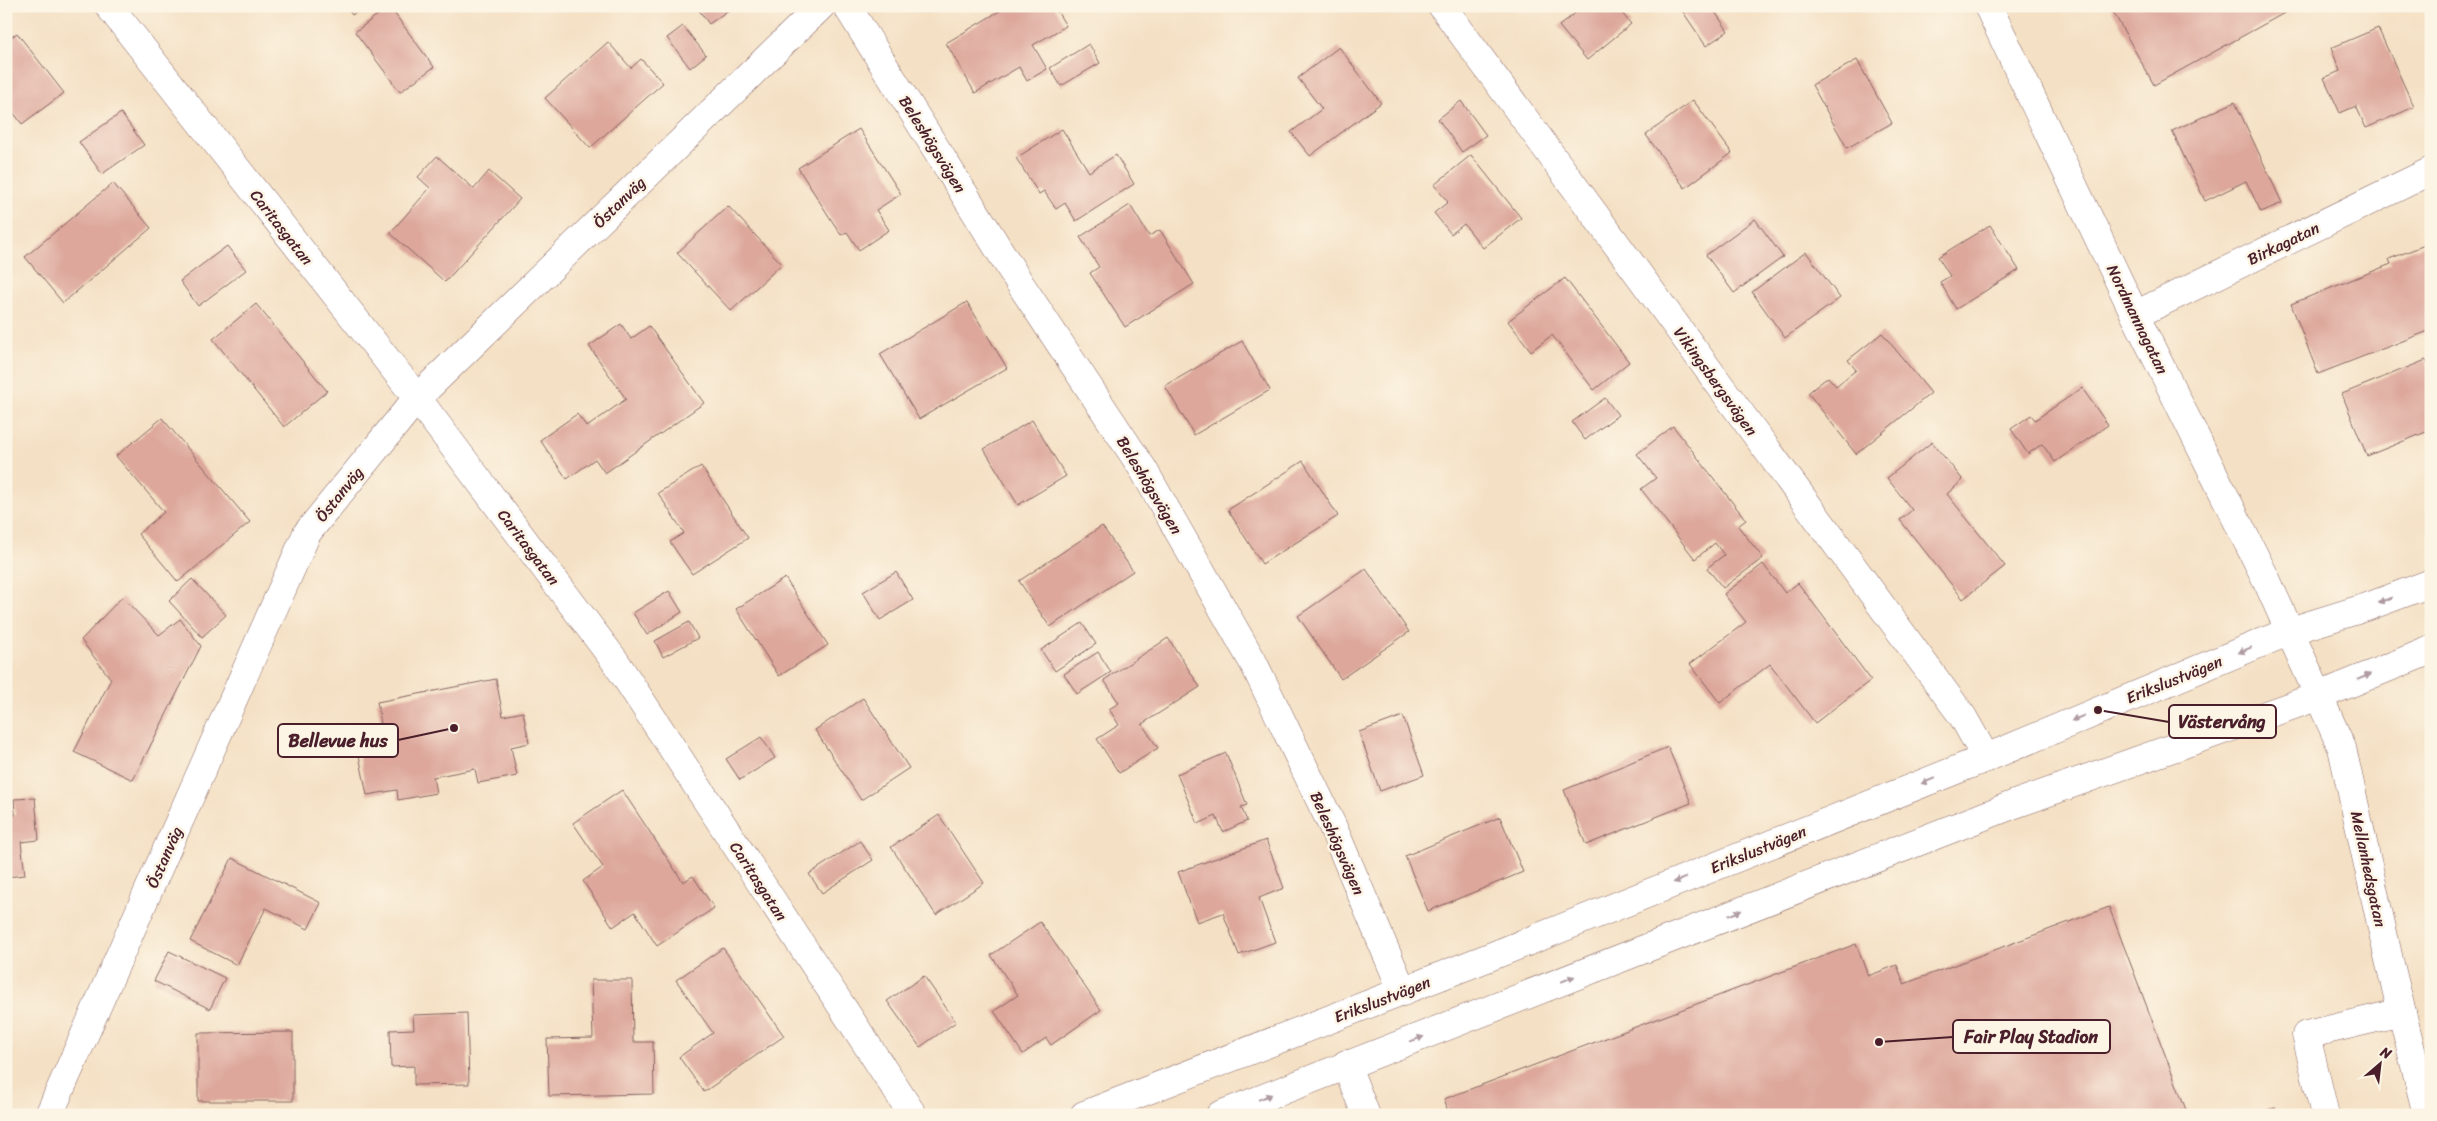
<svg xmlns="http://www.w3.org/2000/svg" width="2437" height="1121" font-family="Sriracha,sans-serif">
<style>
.building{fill:#dda79b}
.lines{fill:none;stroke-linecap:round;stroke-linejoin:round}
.minor-casing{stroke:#866361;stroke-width:29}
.minor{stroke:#fff;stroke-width:28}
.oneway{fill:#ae9aa0}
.labels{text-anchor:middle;stroke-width:5;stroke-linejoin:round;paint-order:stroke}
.street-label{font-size:16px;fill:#4a1f2b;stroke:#fcf5e5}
.leader{fill:none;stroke:#4a1f2b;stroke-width:2}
.callout-dot{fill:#4a1f2b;stroke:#fcf5e5;stroke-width:2}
.callout{fill:#fcf5e5;stroke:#4a1f2b;stroke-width:2}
.callout-label{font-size:18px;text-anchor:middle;font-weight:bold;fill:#4a1f2b}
</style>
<rect width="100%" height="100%" fill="#fcf5e5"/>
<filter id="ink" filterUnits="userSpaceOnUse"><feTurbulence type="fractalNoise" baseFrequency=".02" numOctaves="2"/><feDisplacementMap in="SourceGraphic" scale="10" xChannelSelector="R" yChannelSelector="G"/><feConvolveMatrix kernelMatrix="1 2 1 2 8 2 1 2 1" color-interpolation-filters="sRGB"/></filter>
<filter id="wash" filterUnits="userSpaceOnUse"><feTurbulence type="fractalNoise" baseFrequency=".0096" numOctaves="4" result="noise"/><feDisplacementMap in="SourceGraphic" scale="20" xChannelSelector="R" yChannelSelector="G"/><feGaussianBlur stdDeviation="1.12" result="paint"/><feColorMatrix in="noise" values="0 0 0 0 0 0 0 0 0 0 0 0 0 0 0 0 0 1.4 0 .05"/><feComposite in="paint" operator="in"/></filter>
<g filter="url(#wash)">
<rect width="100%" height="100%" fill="#f4e0c4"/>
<g id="blocks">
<g class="building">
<polygon points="346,6 365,6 352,15"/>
<polygon points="389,6 434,67 400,92 355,32"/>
<polygon points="696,6 734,6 709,24"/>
<polygon points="1008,6 1054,6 1066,26 1033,45 1047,69 1027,81 1019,67 975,93 946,43"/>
<polygon points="1584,6 1616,6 1631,24 1587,60 1559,26"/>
<polygon points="1679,6 1711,6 1728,31 1706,46"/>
<polygon points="2110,6 2297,6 2154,85"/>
<polygon points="683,26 706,55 690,68 667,38"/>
<polygon points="2378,28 2414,107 2366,128 2356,106 2340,113 2324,78 2340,71 2331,48"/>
<polygon points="17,33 64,93 22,124 6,103 6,41"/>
<polygon points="608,42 631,68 641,59 663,83 590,148 545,98"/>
<polygon points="1089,44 1100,63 1061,86 1050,68"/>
<polygon points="1339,47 1381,103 1310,156 1291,132 1322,109 1298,78"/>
<polygon points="1857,60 1892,123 1847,148 1812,85"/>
<polygon points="1693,100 1732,153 1685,188 1646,135"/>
<polygon points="1461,101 1486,135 1462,152 1438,119"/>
<polygon points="2235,102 2282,203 2261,212 2246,181 2205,201 2172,131"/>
<polygon points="121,113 144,145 102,174 79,142"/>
<polygon points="859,129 901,194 876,210 889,230 859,250 847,232 841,235 798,168"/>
<polygon points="1062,129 1089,172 1116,155 1134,184 1076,221 1065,203 1056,209 1044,191 1039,194 1016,158"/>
<polygon points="1471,155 1521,218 1483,248 1464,224 1451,234 1434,213 1448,202 1434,185"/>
<polygon points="437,156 474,189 489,171 520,199 445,282 390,233 430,188 418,177"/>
<polygon points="113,183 151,228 63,303 25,257"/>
<polygon points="1130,205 1149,236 1160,230 1194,284 1125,327 1090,273 1099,267 1080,237"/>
<polygon points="728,206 782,264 731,311 677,253"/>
<polygon points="1755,219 1783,257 1734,293 1706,255"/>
<polygon points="1990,225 2019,270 1956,309 1940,282 1950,276 1938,257"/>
<polygon points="2430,243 2431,330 2318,374 2291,304 2391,264 2389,259"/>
<polygon points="227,246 246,270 198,306 180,281"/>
<polygon points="1806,252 1840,298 1785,338 1752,292"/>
<polygon points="1565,278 1629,362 1594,390 1552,335 1531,351 1508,321"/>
<polygon points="967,302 1007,368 919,419 880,354"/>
<polygon points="256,304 327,391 284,427 213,339"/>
<polygon points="621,324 631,339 649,326 704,403 605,473 595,459 567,479 540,440 577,414 587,427 626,399 589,346"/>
<polygon points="1882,333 1931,393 1856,454 1808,393 1828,377 1836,386 1856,370 1848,360"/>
<polygon points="1242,341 1270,390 1194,435 1165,386"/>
<polygon points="2426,360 2431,372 2431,430 2367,456 2342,394"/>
<polygon points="2082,388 2108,425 2055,462 2042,444 2028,454 2011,429 2031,415 2035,420"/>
<polygon points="1605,398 1618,415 1585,440 1572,422"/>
<polygon points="162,418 250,522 178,582 138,534 164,512 116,456"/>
<polygon points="1032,420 1066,476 1018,505 984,449"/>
<polygon points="1673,426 1746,520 1738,526 1763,558 1723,588 1707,568 1724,555 1715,543 1695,559 1641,489 1656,478 1637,454"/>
<polygon points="1932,442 1963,480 1947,494 2005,566 1963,599 1900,520 1912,510 1887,478"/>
<polygon points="1303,461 1338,516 1262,564 1228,510"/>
<polygon points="701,466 748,538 692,574 670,542 684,533 658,493"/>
<polygon points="1102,526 1133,571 1050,627 1019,581"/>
<polygon points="1763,564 1785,593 1798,583 1871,680 1815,723 1770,664 1720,703 1690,664 1746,622 1724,594"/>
<polygon points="1366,569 1409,632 1341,679 1298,616"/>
<polygon points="896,572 913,600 880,620 863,592"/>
<polygon points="785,578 828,645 779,676 736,609"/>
<polygon points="192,579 226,615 202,637 169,601"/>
<polygon points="669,591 682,612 647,635 633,613"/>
<polygon points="122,597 159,635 180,619 201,646 133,780 74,752 111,679 81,640"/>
<polygon points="689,622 698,638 663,657 655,641"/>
<polygon points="1082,623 1096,644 1055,671 1041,650"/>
<polygon points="1168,638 1200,687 1142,724 1158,748 1119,773 1097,739 1119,725 1109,709 1119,703 1104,680"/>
<polygon points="1098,652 1111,672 1077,694 1064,674"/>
<polygon points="496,679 503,716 523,712 529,743 511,747 517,776 478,783 475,769 433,777 436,793 398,800 397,790 367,795 357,745 384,740 377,702"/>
<polygon points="863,698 909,768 861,800 815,730"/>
<polygon points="1403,716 1424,775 1380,791 1359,732"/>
<polygon points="761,737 775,758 740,780 726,759"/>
<polygon points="1668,747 1691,803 1586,845 1564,790"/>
<polygon points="1226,753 1247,805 1241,807 1247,821 1223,832 1216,816 1198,824 1177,774"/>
<polygon points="622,790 683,882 693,876 714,908 657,946 635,912 613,927 583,881 603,867 573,823"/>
<polygon points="35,798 39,840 21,842 25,875 6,877 6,816 15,815 14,799"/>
<polygon points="939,815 984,883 936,915 891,847"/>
<polygon points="1500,817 1523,872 1428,911 1405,856"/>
<polygon points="1266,840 1284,888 1259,898 1275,942 1239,955 1223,913 1197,922 1178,872"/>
<polygon points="860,841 873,860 822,893 809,874"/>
<polygon points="232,858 321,903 308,929 266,908 237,965 190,941"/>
<polygon points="2109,907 2188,1115 1449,1115 1444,1099 1856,944 1868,976 1897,965 1904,984"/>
<polygon points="1040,922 1101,1010 1051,1045 1046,1038 1023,1054 994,1011 1018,995 991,955"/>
<polygon points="723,948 784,1036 704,1092 679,1057 713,1033 676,980"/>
<polygon points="169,951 225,978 210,1009 154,981"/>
<polygon points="924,976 956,1022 920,1047 887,1001"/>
<polygon points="591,980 632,980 633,1042 653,1042 654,1094 549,1096 547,1039 593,1038"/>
<polygon points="467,1013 469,1084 414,1085 414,1066 391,1067 390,1030 414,1029 413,1015"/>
<polygon points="293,1032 293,1101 198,1101 198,1033"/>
<polygon points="2275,1108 2277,1115 2253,1115 2253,1114"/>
</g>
</g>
</g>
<g filter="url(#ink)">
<use href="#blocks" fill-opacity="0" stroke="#866361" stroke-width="1"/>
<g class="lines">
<g class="minor-casing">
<g id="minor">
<polyline points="109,6 417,398 615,661 913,1115"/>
<polyline points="847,6 1021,285 1143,469 1253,662 1332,825 1403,992"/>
<polyline points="1442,6 1963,717 1986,758"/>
<polyline points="1988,6 2135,315 2267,581 2342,748 2389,960 2427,1115"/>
<polyline points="2135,315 2431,171"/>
<polyline points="1346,1064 1366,1115"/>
<polyline points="49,1115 307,533 417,398 821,6"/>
<polyline points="1084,1115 1487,958 1986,758 2290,631 2367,607 2431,583"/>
<polyline points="1220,1115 2015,804 2319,696 2431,650"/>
<polyline points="2325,1115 2306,1035 2402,1012"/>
</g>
</g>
<use href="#minor" class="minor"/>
</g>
<defs><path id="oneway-solid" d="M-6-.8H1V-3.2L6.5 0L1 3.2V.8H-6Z" transform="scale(1.25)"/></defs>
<g class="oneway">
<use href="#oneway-solid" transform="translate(2385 600) rotate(159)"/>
<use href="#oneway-solid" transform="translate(2245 650) rotate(157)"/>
<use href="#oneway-solid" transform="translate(2364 677) rotate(-23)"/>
<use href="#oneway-solid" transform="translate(2078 718) rotate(157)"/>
<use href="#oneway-solid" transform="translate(1928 781) rotate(158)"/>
<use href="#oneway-solid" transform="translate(1680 880) rotate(158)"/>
<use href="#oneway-solid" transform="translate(1735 913) rotate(-22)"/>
<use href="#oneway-solid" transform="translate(1568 979) rotate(-22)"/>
<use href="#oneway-solid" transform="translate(1417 1039) rotate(-20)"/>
<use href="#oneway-solid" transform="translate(1265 1097) rotate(-22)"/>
</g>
</g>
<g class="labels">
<g class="street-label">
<text transform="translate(933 144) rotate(58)" y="6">Beleshögsvägen</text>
<text transform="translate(619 202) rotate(-44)" y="6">Östanväg</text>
<text transform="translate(282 227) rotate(52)" y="6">Caritasgatan</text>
<text transform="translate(2283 243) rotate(-26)" y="6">Birkagatan</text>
<text transform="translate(2138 319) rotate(64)" y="6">Nordmannagatan</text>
<text transform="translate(1716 381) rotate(54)" y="6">Vikingsbergsvägen</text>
<text transform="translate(1150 485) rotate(59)" y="6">Beleshögsvägen</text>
<text transform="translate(339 494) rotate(-51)" y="6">Östanväg</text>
<text transform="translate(529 547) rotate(53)" y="6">Caritasgatan</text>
<text transform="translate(2174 679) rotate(-22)" y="6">Erikslustvägen</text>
<text transform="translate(1338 843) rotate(66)" y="6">Beleshögsvägen</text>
<text transform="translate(1758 849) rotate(-22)" y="6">Erikslustvägen</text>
<text transform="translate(164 857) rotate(-66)" y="6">Östanväg</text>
<text transform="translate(2369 869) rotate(78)" y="6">Mellanhedsgatan</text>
<text transform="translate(759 881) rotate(57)" y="6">Caritasgatan</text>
<text transform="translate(1382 999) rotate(-21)" y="6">Erikslustvägen</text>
</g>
</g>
<path class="leader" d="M2098 710L2169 722M454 728L398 740M1879 1042L1953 1037"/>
<g class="callout-dot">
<circle cx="2098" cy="710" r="5"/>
<circle cx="454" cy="728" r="5"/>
<circle cx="1879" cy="1042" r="5"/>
</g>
<g class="callout">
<rect x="2169" y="705" width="107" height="33" rx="5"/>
<rect x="278" y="724" width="120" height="33" rx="5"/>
<rect x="1953" y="1020" width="157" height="33" rx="5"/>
</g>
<g class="callout-label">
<text x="2222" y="728">Västervång</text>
<text x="338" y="747">Bellevue hus</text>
<text x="2031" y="1043">Fair Play Stadion</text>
</g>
<rect width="2437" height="1121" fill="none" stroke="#fcf5e5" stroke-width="25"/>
<g transform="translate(2380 1064) rotate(28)" stroke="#fcf5e5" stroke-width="4" paint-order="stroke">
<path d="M0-4L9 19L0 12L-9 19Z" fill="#4a1f2b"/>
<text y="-8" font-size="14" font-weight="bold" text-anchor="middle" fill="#4a1f2b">N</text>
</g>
</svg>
